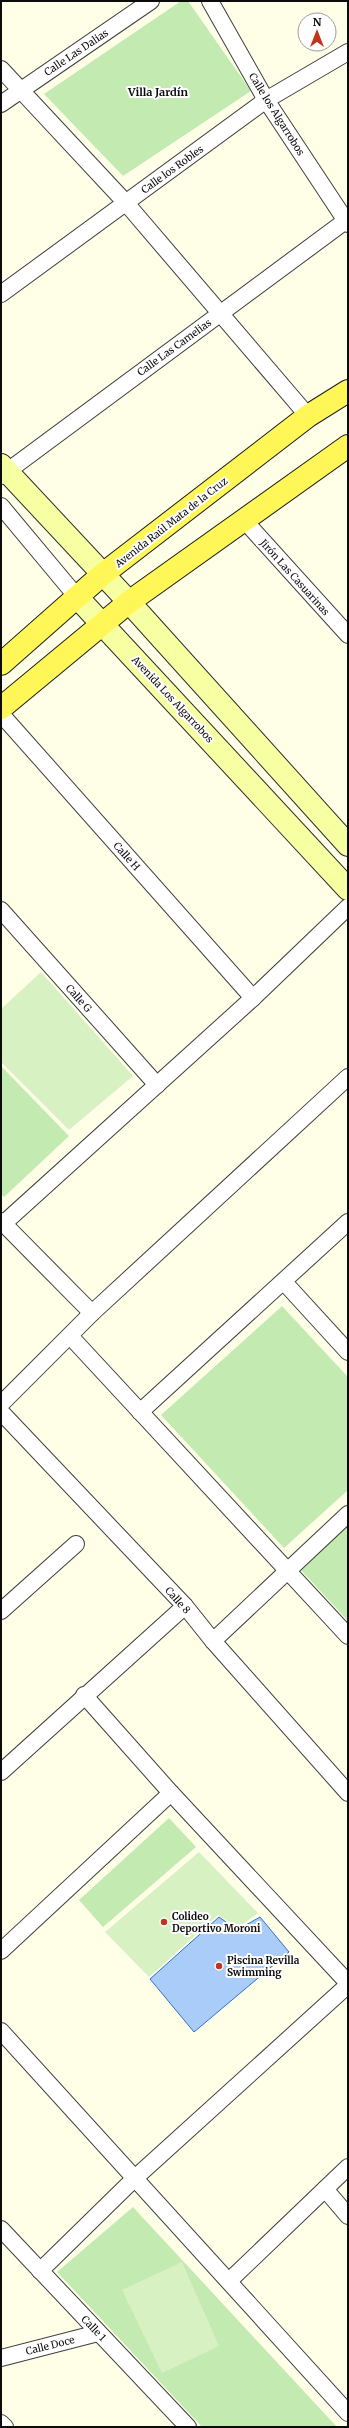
<svg xmlns="http://www.w3.org/2000/svg" width="349" height="2428" font-family="Merriweather,serif">
<style>
.green{fill:#c3ebb1}
.pitch{fill:#d8f1c3}
.water{fill:#aaccf9;stroke:#2e71d4}
.lines{fill:none;stroke-linecap:round;stroke-linejoin:round}
.street-casing{stroke:#3e3e3e;stroke-width:18}
.secondary-casing{stroke:#2d2d2d;stroke-width:24}
.primary-casing{stroke:#1c1c1c;stroke-width:24}
.street{stroke:#fff;stroke-width:16}
.secondary{stroke:#f7ffa3;stroke-width:22}
.primary{stroke:#fff758;stroke-width:22}
.poi-dot{fill:#c1351d;stroke:#fff;stroke-width:1.5}
.labels{text-anchor:middle;stroke-width:4;stroke-linejoin:round;paint-order:stroke}
.street-label{font-size:10px;fill:#0b0b0b;stroke:#fff}
.poi-label{font-size:10px;font-weight:bold;fill:#0b0b0b;stroke:#fff;text-anchor:start}
.neighbourhood-label{font-size:11px;font-weight:bold;fill:#0b0b0b;stroke:#fff}
</style>
<rect width="100%" height="100%" fill="#ffffe8"/>
<g class="green">
<polygon points="181,1 188,1 251,91 123,176 44,94"/>
<polygon points="1,1066 69,1136 4,1197 1,1194"/>
<polygon points="282,1306 348,1377 348,1490 284,1548 161,1415"/>
<polygon points="348,1525 348,1621 300,1569"/>
<polygon points="169,1818 196,1847 103,1927 79,1900"/>
<polygon points="133,2207 337,2427 202,2427 57,2272"/>
</g>
<g class="pitch">
<polygon points="41,972 133,1076 69,1130 1,1062 1,1009"/>
<polygon points="199,1852 258,1913 238,1928 218,1915 149,1977 105,1932"/>
<polygon points="182,2262 219,2346 162,2373 122,2290"/>
</g>
<polygon class="water" points="219,1917 237,1930 260,1917 289,1952 194,2032 150,1979"/>
<g class="lines">
<g class="street-casing">
<g id="street">
<polyline points="210,1 266,100 348,224"/>
<polyline points="1,69 126,203 308,416"/>
<polyline points="1,104 151,1"/>
<polyline points="1,294 266,100 348,52"/>
<polyline points="1,476 348,219"/>
<polyline points="1,506 77,597"/>
<polyline points="243,519 348,635"/>
<polyline points="1,714 253,998"/>
<polyline points="1,910 157,1085"/>
<polyline points="1,1221 92,1313"/>
<polyline points="3,1224 253,998 348,907"/>
<polyline points="284,1282 348,1352"/>
<polyline points="70,1336 348,1636"/>
<polyline points="1,1404 92,1313 348,1077"/>
<polyline points="1,1412 185,1606 213,1641 348,1793"/>
<polyline points="140,1412 348,1222"/>
<polyline points="1,1611 76,1544"/>
<polyline points="213,1641 348,1514"/>
<polyline points="84,1695 171,1793 348,1983"/>
<polyline points="1,1772 185,1606"/>
<polyline points="1,1951 171,1793"/>
<polyline points="1,2031 348,2413"/>
<polyline points="325,2189 348,2216"/>
<polyline points="1,2229 188,2427"/>
<polyline points="40,2271 135,2178 348,1985"/>
<polyline points="229,2281 348,2167"/>
<polyline points="1,2358 98,2333"/>
<polyline points="1,2423 5,2427"/>
</g>
</g>
<g class="secondary-casing">
<g id="secondary">
<polyline points="1,465 129,602 348,845"/>
<polyline points="77,597 348,889"/>
</g>
</g>
<g class="primary-casing">
<g id="primary">
<polyline points="1,664 103,574 308,416 348,391"/>
<polyline points="1,708 129,602 348,446"/>
</g>
</g>
<use href="#street" class="street"/>
<use href="#secondary" class="secondary"/>
<use href="#primary" class="primary"/>
</g>
<g class="poi-dot">
<circle cx="164" cy="1922" r="4"/>
<circle cx="219" cy="1966" r="4"/>
</g>
<g class="labels">
<g class="street-label">
<text transform="translate(76 52) rotate(-34)" y="4">Calle Las Dalias</text>
<text transform="translate(277 114) rotate(58)" y="4">Calle los Algarrobos</text>
<text transform="translate(172 169) rotate(-36)" y="4">Calle los Robles</text>
<text transform="translate(174 347) rotate(-36)" y="4">Calle Las Camelias</text>
<text transform="translate(171 522) rotate(-38)" y="4">Avenida Raúl Mata de la Cruz</text>
<text transform="translate(295 577) rotate(48)" y="4">Jirón Las Casuarinas</text>
<text transform="translate(173 699) rotate(47)" y="4">Avenida Los Algarrobos</text>
<text transform="translate(127 856) rotate(48)" y="4">Calle H</text>
<text transform="translate(79 998) rotate(48)" y="4">Calle G</text>
<text transform="translate(178 1600) rotate(48)" y="4">Calle 8</text>
<text transform="translate(94 2328) rotate(46)" y="4">Calle 1</text>
<text transform="translate(50 2345) rotate(-14)" y="4">Calle Doce</text>
</g>
<g class="poi-label">
<text x="172" y="1920">Colideo<tspan x="172" dy="12">Deportivo Moroni</tspan></text>
<text x="227" y="1964">Piscina Revilla<tspan x="227" dy="12">Swimming</tspan></text>
</g>
<g class="neighbourhood-label">
<text x="158" y="96">Villa Jardín</text>
</g>
</g>
<rect width="349" height="2428" fill="none" stroke="#0b0b0b" stroke-width="4"/>
<g transform="translate(317 32)"><circle r="19" fill="#ffffff" stroke="#9d9d9d"/>
<path d="M0-3L7 15L0 10L-7 15Z" fill="#c1351d"/>
<text y="-6" font-size="11" font-weight="bold" text-anchor="middle" fill="#0b0b0b">N</text>
</g>
</svg>
